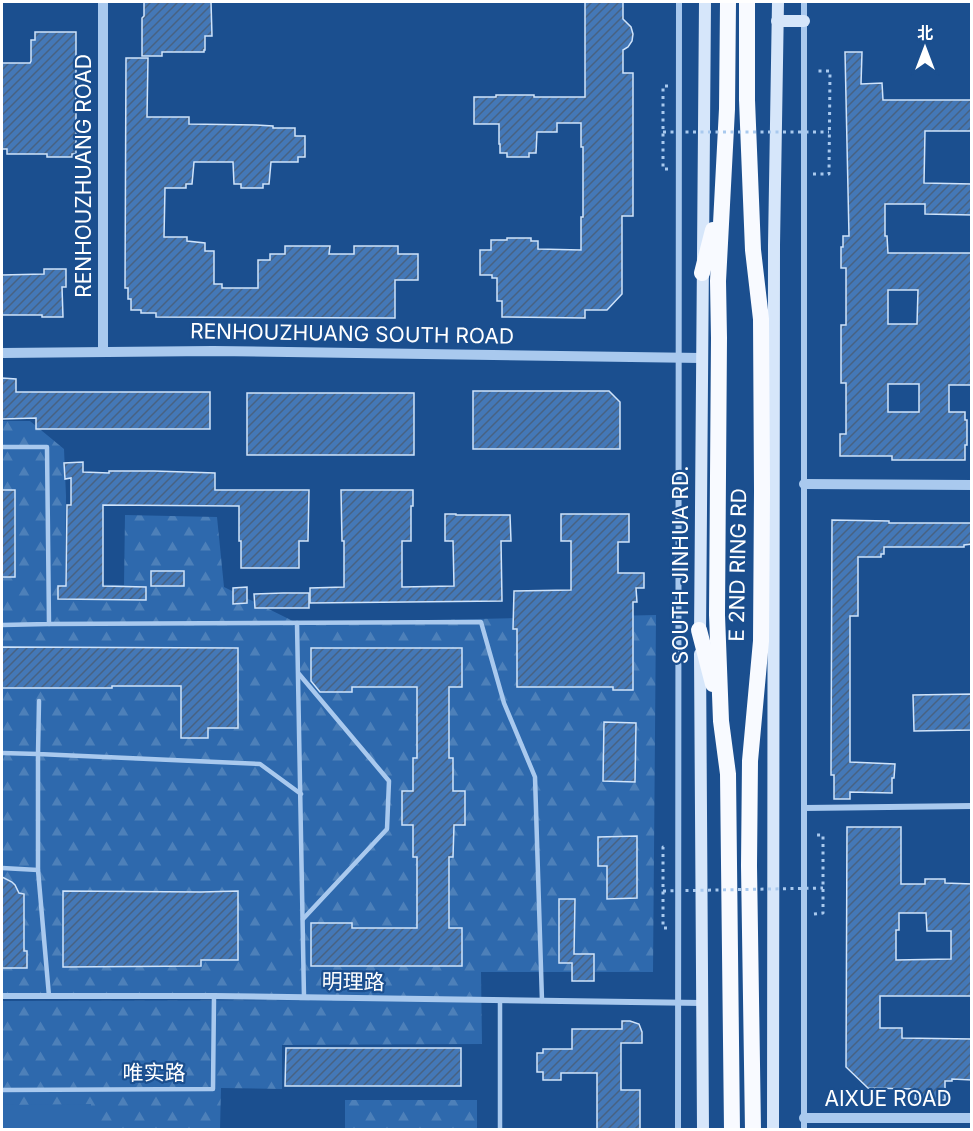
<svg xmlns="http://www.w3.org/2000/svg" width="973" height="1131" font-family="Inter,'Noto Sans SC',sans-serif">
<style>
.forest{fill:url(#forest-firs)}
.garden{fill:#2e69ad}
.building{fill:url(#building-hatch);stroke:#cfe3fa;stroke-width:1.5;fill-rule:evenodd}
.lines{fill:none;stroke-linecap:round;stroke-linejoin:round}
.path{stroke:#a9c9ee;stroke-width:3;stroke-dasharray:3 4.5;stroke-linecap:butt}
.service{stroke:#a9c9ee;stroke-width:4.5}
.minor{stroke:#a9c9ee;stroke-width:6}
.tertiary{stroke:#a9c9ee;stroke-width:10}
.secondary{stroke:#d6e6fa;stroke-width:12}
.trunk{stroke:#f8faff;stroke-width:16}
.path-bridge{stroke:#a9c9ee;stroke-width:3;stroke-dasharray:3 4.5;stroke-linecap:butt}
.labels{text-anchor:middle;stroke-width:4.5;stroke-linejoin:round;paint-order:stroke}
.street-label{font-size:21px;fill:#fff;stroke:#1b4f8f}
</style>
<defs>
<pattern id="forest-firs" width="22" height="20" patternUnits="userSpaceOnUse" patternTransform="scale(1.5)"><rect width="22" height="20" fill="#2e69ad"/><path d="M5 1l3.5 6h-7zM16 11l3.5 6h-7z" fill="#4d80b9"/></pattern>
<pattern id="building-hatch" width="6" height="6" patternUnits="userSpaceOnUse" patternTransform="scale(1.5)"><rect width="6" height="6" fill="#4478b7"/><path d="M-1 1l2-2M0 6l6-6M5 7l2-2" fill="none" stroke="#486282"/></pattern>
</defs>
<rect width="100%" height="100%" fill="#1b4f8f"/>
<g class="forest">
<polygon points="2,421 30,421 64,449 66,496 65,584 124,585 125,515 217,517 224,587 297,623 656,615 653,972 481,972 482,1044 282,1045 282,1089 221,1088 220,1130 2,1129 2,1001 326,1000 2,998"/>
<rect x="345" y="1100" width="132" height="29"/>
</g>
<polygon class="garden" points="91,1104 91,1129 2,1129 2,1105"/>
<g class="building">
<polygon points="144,2 211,2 212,36 205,36 205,50 204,50 204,52 162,52 162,56 142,56 142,18 144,16"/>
<polygon points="585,2 623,2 623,19 631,27 633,34 632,41 628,47 623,50 623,73 633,73 633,216 622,216 622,294 607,310 585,310 585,318 502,317 502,301 497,301 497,278 492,278 492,275 480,275 480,250 491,250 491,240 507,240 507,238 531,238 531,241 538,241 538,249 581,250 581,217 583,217 583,147 581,147 581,123 557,123 557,132 537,132 536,153 529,153 529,157 507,157 507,153 500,153 500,144 499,144 499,124 474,124 474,97 496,97 496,95 534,95 534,97 585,97"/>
<polygon points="35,32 76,32 76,154 72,154 72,157 47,157 47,154 7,154 7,149 2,149 2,63 30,63 31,61 31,40 35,40"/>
<path d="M845,52H862L861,84L882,83L883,100H972V131H925L924,183L972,184V215L925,214V204H885V236H887L888,253H972V385H949V412H965V420H967V445H965V460H892V456H840V434H846V383H841V325H846V268H841V247H843V236H849ZM888,290H918L917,324H888ZM888,384H919V412H888Z"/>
<polygon points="126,58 148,58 147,117 189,117 189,124 256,125 273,126 273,128 295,128 295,136 305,136 305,157 298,157 298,162 271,162 269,184 263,184 263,188 241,188 241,184 234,184 233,162 194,162 192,184 186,184 186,188 165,188 164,237 187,237 187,241 205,243 205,251 214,251 214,284 222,284 222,288 258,288 258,260 270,260 270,254 285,254 285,246 330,246 329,254 354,254 354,246 398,246 398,254 418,254 418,280 395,280 395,318 156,317 156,313 141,313 141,310 131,310 131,299 128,299 128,288 125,288"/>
<polygon points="44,269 66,269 66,287 62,287 63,317 42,317 42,315 2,315 2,275 44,274"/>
<polygon points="2,378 16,379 16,392 210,392 210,429 36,429 36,418 2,419"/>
<polygon points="473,391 609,391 620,402 620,449 473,449"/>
<rect x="247" y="393" width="167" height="62"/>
<polygon points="83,462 83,472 109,473 109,471 154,471 215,473 215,490 309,490 308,541 299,541 299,568 241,568 241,541 239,541 239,506 237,506 103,505 103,586 146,587 146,600 58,599 58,586 66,586 67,505 71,505 71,478 65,479 64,463"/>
<rect x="2" y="490" width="13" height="87"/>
<polygon points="341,490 413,490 413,506 411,506 411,541 402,541 402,587 454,586 453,541 445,541 445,514 456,514 456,515 510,515 511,541 501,541 502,601 310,603 310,588 344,587 344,541 342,541"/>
<polygon points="561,514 629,514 629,542 618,542 618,573 644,573 644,588 636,588 637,602 633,602 633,690 613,690 613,687 517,687 517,629 513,629 514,591 571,590 571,541 561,541"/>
<polygon points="832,520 889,521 889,523 972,523 972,544 964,545 964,547 884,547 884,554 881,554 881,557 858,557 858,616 850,616 850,762 895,764 894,778 892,778 892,793 850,792 850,799 834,799 834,775 831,775"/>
<rect x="151" y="571" width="33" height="15"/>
<polygon points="247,587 247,603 233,604 233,588"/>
<polygon points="283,593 309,593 309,608 255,608 254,594"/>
<polygon points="2,647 238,648 238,728 208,728 208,738 181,738 181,686 112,686 112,688 2,688"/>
<polygon points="311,648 462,648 462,687 449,687 449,758 453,758 453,791 465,791 465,825 454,825 453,857 449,857 449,928 462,928 462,966 311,966 311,923 352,923 352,928 417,928 417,857 413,857 413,825 402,825 402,791 413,791 413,758 417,758 417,687 352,687 352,692 320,692 311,681"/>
<polygon points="972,694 972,730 914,731 913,695"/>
<polygon points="604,722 636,723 635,782 603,781"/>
<path d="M847,827H901V884H925V879H945V883L972,884V996H880V1028H902V1038L972,1039V1080L952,1079V1081H945V1100L915,1099L916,1089L868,1088L846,1067ZM899,913H926L927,931H951V959L896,960V930H899Z"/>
<polygon points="637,836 637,898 607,899 607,866 598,866 598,837"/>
<polygon points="2,877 12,882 15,885 19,893 24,894 24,951 27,951 27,968 2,968"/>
<polygon points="63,891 201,892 238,891 238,960 201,960 201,966 63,967"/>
<polygon points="559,899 575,899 574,954 594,954 594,981 572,981 572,963 559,963"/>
<polygon points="622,1021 630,1021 639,1024 642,1032 642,1043 621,1043 621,1090 640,1090 640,1130 597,1130 597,1073 561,1073 561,1080 543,1080 543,1072 537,1072 537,1053 543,1053 543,1049 572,1049 572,1029 622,1029"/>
<polygon points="286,1048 461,1048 461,1086 285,1086"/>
</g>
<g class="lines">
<g class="path">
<polyline points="668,169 663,169 663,86 668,86"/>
<polyline points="813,174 829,174 830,71 815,71"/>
<polyline points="814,914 823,913 823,835 815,835"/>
<polyline points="667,928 663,928 663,847 667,847"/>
</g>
<g class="service">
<polyline points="2,447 47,447 49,624 2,625"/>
<polyline points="297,623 304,997"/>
<polyline points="49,624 481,622 504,703 535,777 542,1001"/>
<polyline points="299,674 389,781 387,829 303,919"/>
<polyline points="39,701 38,754 260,764 301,794"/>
<polyline points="2,753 38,754 38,870 49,996"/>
<polyline points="2,868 38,870"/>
<polyline points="500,1001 500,1130"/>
<polyline points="2,1090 213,1089 214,996"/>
</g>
<g class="minor">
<polyline points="804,808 972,806"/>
<polyline points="2,996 214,996 702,1003"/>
<polyline points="678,1130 679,2"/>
<polyline points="804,1130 804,2"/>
</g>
<g class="tertiary">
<polyline points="103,351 103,2"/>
<polyline points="2,353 213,351 701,358"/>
<polyline points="804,484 972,485"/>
<polyline points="804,1118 972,1118"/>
</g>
<g class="secondary">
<polyline points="777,21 804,21"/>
<polyline points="700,636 705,2"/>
<polyline points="700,654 703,1130"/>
<polyline points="773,1130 774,245 778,2"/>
</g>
<g class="trunk">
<polyline points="728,2 727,109 718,281 719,338 717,615 721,721 728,774 732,1130"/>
<polyline points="747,2 747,100 753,250 761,319 762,491 761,641 750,761 749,866 753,1130"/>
<polyline points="702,273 713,230"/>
<polyline points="699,630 713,684"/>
</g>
<g class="path-bridge">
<polyline points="663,132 829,132"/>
<polyline points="663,891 823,888"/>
</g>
</g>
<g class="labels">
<g class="street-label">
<text transform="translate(84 176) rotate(-90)" y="7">RENHOUZHUANG ROAD</text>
<text transform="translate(352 334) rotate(1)" y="7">RENHOUZHUANG SOUTH ROAD</text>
<text transform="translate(681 565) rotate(-90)" y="7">SOUTH JINHUA RD.</text>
<text transform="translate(738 565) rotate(-89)" y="7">E 2ND RING RD</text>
<text transform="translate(353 982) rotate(1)" y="7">明理路</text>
<text x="154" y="1080">唯实路</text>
<text x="888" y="1106">AIXUE ROAD</text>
</g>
</g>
<rect width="973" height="1131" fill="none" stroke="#ffffff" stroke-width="6"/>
<g transform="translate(925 48)" stroke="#1b4f8f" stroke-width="4.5" paint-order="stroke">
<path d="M0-4.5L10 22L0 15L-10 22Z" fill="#ffffff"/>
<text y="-9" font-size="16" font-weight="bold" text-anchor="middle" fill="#ffffff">北</text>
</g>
</svg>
